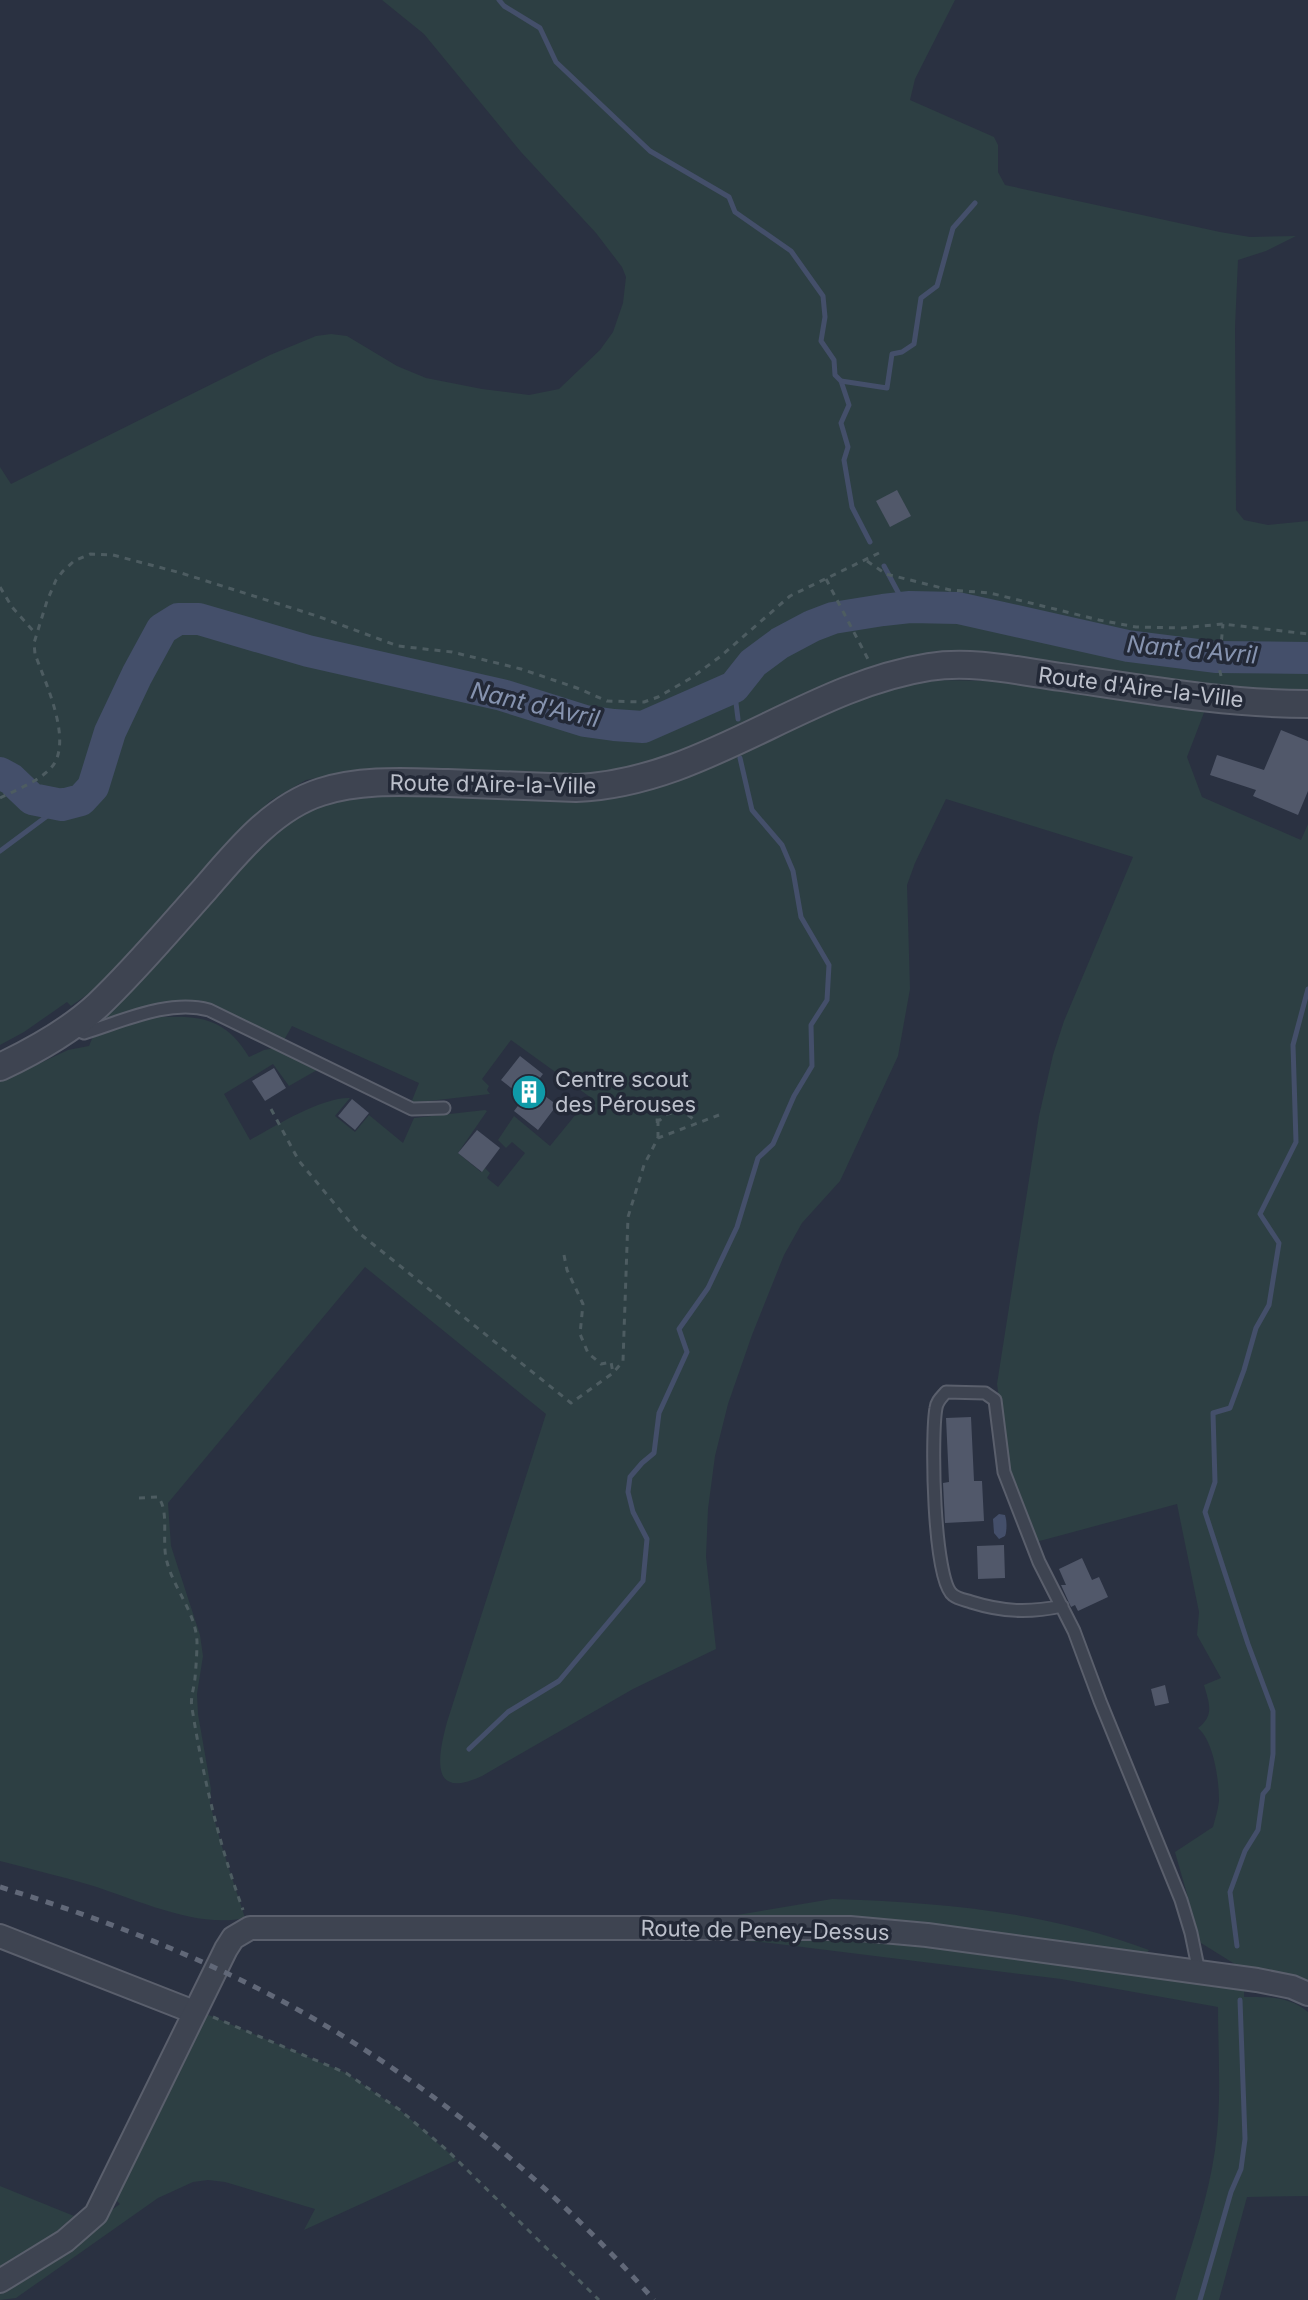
<svg xmlns="http://www.w3.org/2000/svg" width="1308" height="2300" font-family="Inter,sans-serif">
<style>
.green{fill:#2d3f43;fill-rule:evenodd}
.water{fill:#444f6a}
.lines{fill:none;stroke-linecap:round;stroke-linejoin:round}
.stream{stroke:#444f6a;stroke-width:5}
.river{stroke:#444f6a;stroke-width:32}
.building{fill:#51586a}
.service-casing{stroke:#5a5f6c;stroke-width:15}
.minor-casing{stroke:#5a5f6c;stroke-width:26}
.tertiary-casing{stroke:#5a5f6c;stroke-width:30}
.path{stroke:#4d5c61;stroke-width:3;stroke-dasharray:6 6;stroke-linecap:butt}
.service{stroke:#3e4451;stroke-width:11}
.minor{stroke:#3e4451;stroke-width:22}
.tertiary{stroke:#3e4451;stroke-width:26}
.rail{stroke:#616878;stroke-width:5;stroke-dasharray:8 8;stroke-linecap:butt}
.labels{text-anchor:middle;stroke-width:7;stroke-linejoin:round;paint-order:stroke}
.street-label{font-size:22px;fill:#bcc0cb;stroke:#232937}
.poi-label{font-size:22px;fill:#bcc0cb;stroke:#232937;text-anchor:start}
.water-label{font-size:24px;font-style:italic;fill:#8693af;stroke:#232937}
</style>
<rect width="100%" height="100%" fill="#2a3141"/>
<g class="green">
<polygon points="382,0 955,0 915,79 910,100 994,137 998,145 998,172 1005,185 1220,232 1250,237 1296,236 1266,251 1238,260 1235,327 1236,510 1244,520 1268,525 1308,521 1308,691 1250,689 1186,682 991,654 945,652 910,657 844,677 698,745 631,769 595,774 416,769 348,772 306,780 270,801 249,823 129,956 98,987 71,1006 67,1002 24,1032 0,1045 0,467 11,484 270,355 316,336 331,334 347,336 397,366 426,378 482,389 529,395 559,389 600,350 613,332 623,303 626,277 622,267 596,233 521,152 424,34"/>
<path d="M935,680L997,681L1205,710L1187,757L1202,797L1301,840L1308,824V1985L1246,1971L1201,1943L1175,1852L1213,1827C1215,1819 1218,1810 1219,1801C1219,1780 1214,1742 1198,1728C1215,1715 1209,1703 1204,1685L1221,1678L1197,1635L1199,1612L1177,1504L1036,1542L1009,1468L997,1384L1039,1116L1053,1055L1064,1021L1133,857L946,799L915,863L907,885L910,989L898,1056L840,1181L802,1223L784,1255L752,1335L728,1404L715,1456L708,1509L706,1557L716,1649L633,1689L482,1776C429,1801 438,1756 447,1722L546,1414L365,1267L168,1503L171,1546L200,1635L203,1656L197,1694L198,1714L211,1789L210,1804L223,1850L245,1918C197,1929 136,1899 90,1885C60,1876 30,1869 0,1861V1082L68,1050L89,1046L99,1022L252,857L276,832L294,818L323,804L351,798L437,795L562,802L602,800L635,794L671,782L715,764L856,699L899,686ZM199,1000L284,1040L292,1026L419,1083L411,1103L490,1094L487,1090L489,1086L482,1079L511,1040L590,1097L550,1146L514,1116L498,1140L506,1148L512,1142L525,1153L498,1187L487,1178L490,1173L485,1168L481,1172L458,1153L487,1111L485,1110L414,1118L403,1143L369,1115L355,1132L335,1116L350,1098C322,1097 275,1126 250,1140L224,1094L273,1064L289,1086L317,1070L275,1048L264,1050L249,1057C227,1020 203,1015 162,1017L164,1002Z"/>
<path d="M832,1899C940,1902 1047,1912 1149,1950L1144,1958L731,1916Z"/>
<path d="M806,1934L840,1935L1042,1959L1141,1976L1244,1987V1997C1268,1997 1289,1996 1308,2012V2196L1247,2197L1219,2300H1175C1189,2251 1208,2201 1215,2150C1222,2103 1218,2054 1218,2007L1061,1979L770,1943L713,1938L805,1940Z"/>
<polygon points="204,2013 346,2073 400,2110 457,2160 304,2230 315,2209 225,2182 208,2180 193,2182 158,2198 16,2298 0,2300 0,2290 120,2204 113,2197 142,2145"/>
<polygon points="0,2186 74,2216 47,2240 0,2271"/>
</g>
<path class="water" d="M999,1514L1005,1515C1007,1521 1007,1531 1005,1536L999,1539L994,1533L993,1519Z"/>
<g class="lines">
<g class="stream">
<polyline points="499,0 504,6 540,28 556,62 650,151 729,197 735,212 791,251 823,296 825,317 821,341 834,360 835,375 841,381 849,405 841,423 848,447 844,460 852,507 870,542"/>
<polyline points="841,381 887,388 892,354 902,352 914,344 921,298 937,286 953,228 975,203"/>
<polyline points="884,566 906,607"/>
<polyline points="734,687 738,719"/>
<polyline points="0,851 62,805"/>
<polyline points="469,1749 508,1712 559,1681 643,1581 647,1539 633,1512 628,1492 630,1477 642,1463 654,1453 659,1413 687,1352 679,1329 708,1288 737,1227 758,1158 773,1144 794,1096 812,1066 811,1025 827,1000 829,965 801,917 793,871 782,845 752,810 740,758"/>
<polyline points="1237,1946 1230,1892 1245,1851 1258,1830 1263,1794 1268,1788 1273,1754 1273,1711 1248,1644 1205,1512 1215,1482 1213,1413 1230,1408 1244,1370 1256,1328 1269,1305 1279,1243 1260,1214 1296,1142 1293,1045 1308,989"/>
<polyline points="1200,2300 1231,2192 1241,2169 1245,2139 1240,2000"/>
</g>
<polyline class="river" points="0,773 11,779 32,799 62,805 81,800 93,787 110,732 137,675 162,629 178,619 199,619 308,651 502,695 585,721 614,725 643,727 734,687 753,663 780,643 812,626 833,618 883,610 910,607 958,608 1128,646 1215,657 1308,658"/>
</g>
<g class="building">
<polygon points="897,490 911,516 890,527 876,501"/>
<polygon points="1281,730 1308,741 1308,791 1298,815 1253,796 1256,790 1210,775 1217,755 1264,770"/>
<polygon points="520,1056 543,1074 533,1087 557,1105 538,1130 514,1111 524,1098 501,1080"/>
<polygon points="274,1068 286,1088 265,1101 252,1081"/>
<polygon points="352,1099 369,1113 355,1130 338,1116"/>
<polygon points="477,1130 500,1148 482,1172 458,1153"/>
<polygon points="971,1417 974,1481 982,1481 984,1521 945,1523 943,1483 949,1482 946,1418"/>
<polygon points="1004,1545 1005,1578 978,1579 977,1546"/>
<polygon points="1082,1558 1092,1580 1099,1577 1108,1597 1078,1611 1075,1605 1071,1607 1061,1585 1066,1585 1059,1569"/>
<polygon points="1165,1685 1169,1703 1155,1706 1151,1689"/>
</g>
<g class="lines">
<g class="service-casing">
<g id="service">
<path d="M74,1029L84,1033C123,1021 169,999 209,1010L412,1109L444,1108"/>
<path d="M1062,1606C1029,1613 1003,1612 971,1602C965,1600 958,1599 953,1595C933,1581 931,1435 936,1408C937,1401 941,1398 946,1392L985,1393L995,1400L1004,1472L1039,1562L1074,1631L1100,1701L1181,1900L1191,1933L1199,1972"/>
</g>
</g>
<g class="minor-casing">
<g id="minor">
<polyline points="0,1936 194,2012"/>
<polyline points="0,2281 65,2241 96,2214 226,1949 233,1938 250,1928 850,1928 927,1935 1257,1980 1292,1987 1308,1994"/>
</g>
</g>
<g class="tertiary-casing">
<path id="tertiary" d="M0,1067C34,1051 70,1031 98,1005C136,969 170,928 205,889C237,852 273,807 321,792C361,779 406,782 448,783C491,785 533,786 576,788C704,783 804,687 929,667C973,660 1018,671 1061,677C1143,689 1226,704 1308,704"/>
</g>
<g class="path">
<polyline points="867,561 886,574 950,590 990,593 1099,620 1136,627 1182,628 1223,624 1308,634"/>
<polyline points="826,579 869,661"/>
<polyline points="0,587 12,607 36,634"/>
<polyline points="1221,676 1219,667 1223,624"/>
<path d="M0,798C16,790 37,782 50,769C75,744 45,682 35,654L34,643L47,601L56,580L63,571L74,561L90,554L113,555L181,573L317,616L398,646L452,652L521,669L577,688L607,701L644,702L658,697L691,678L721,656L790,596L879,553"/>
<polyline points="271,1109 299,1161 359,1233 571,1403 613,1373 623,1361 628,1217 644,1165 658,1138 719,1115"/>
<polyline points="658,1138 658,1122 653,1120 660,1120 667,1114 683,1111 697,1122"/>
<polyline points="564,1255 567,1270 583,1304 580,1334 588,1353 601,1364 611,1362 613,1373"/>
<path d="M139,1498L158,1497C170,1511 161,1542 167,1562C174,1589 196,1613 197,1642C197,1653 196,1667 195,1678C194,1689 190,1698 192,1708C203,1777 219,1844 243,1910"/>
<polyline points="213,2017 346,2073 400,2110 448,2151 599,2300"/>
</g>
<use href="#service" class="service"/>
<use href="#minor" class="minor"/>
<use href="#tertiary" class="tertiary"/>
<path class="rail" d="M0,1887C97,1917 192,1953 282,2001C423,2077 548,2180 654,2300"/>
</g>
<defs>
<g id="building-disc" transform="scale(1.8)"><circle r="9.5" fill="#0f9aa8" stroke="#232937"/><path d="M-4-6H4V6H1V3H-1V6H-4ZM-2.5-4.3h1.7v1.8h-1.7ZM.8-4.3h1.7v1.8H.8ZM-2.5-1h1.7V.8h-1.7ZM.8-1h1.7V.8H.8Z" fill="#fff"/></g>
</defs>
<g fill-rule="evenodd">
<use href="#building-disc" x="529" y="1092"/>
</g>
<g class="labels">
<g class="street-label">
<text transform="translate(1141 687) rotate(7)" y="8">Route d'Aire-la-Ville</text>
<text transform="translate(493 784) rotate(1)" y="8">Route d'Aire-la-Ville</text>
<text transform="translate(765 1930) rotate(1)" y="8">Route de Peney-Dessus</text>
</g>
<g class="poi-label">
<text x="555" y="1087">Centre scout<tspan x="555" dy="25">des Pérouses</tspan></text>
</g>
<g class="water-label">
<text transform="translate(1192 650) rotate(5)" y="8">Nant d'Avril</text>
<text transform="translate(535 705) rotate(13)" y="8">Nant d'Avril</text>
</g>
</g>
</svg>
